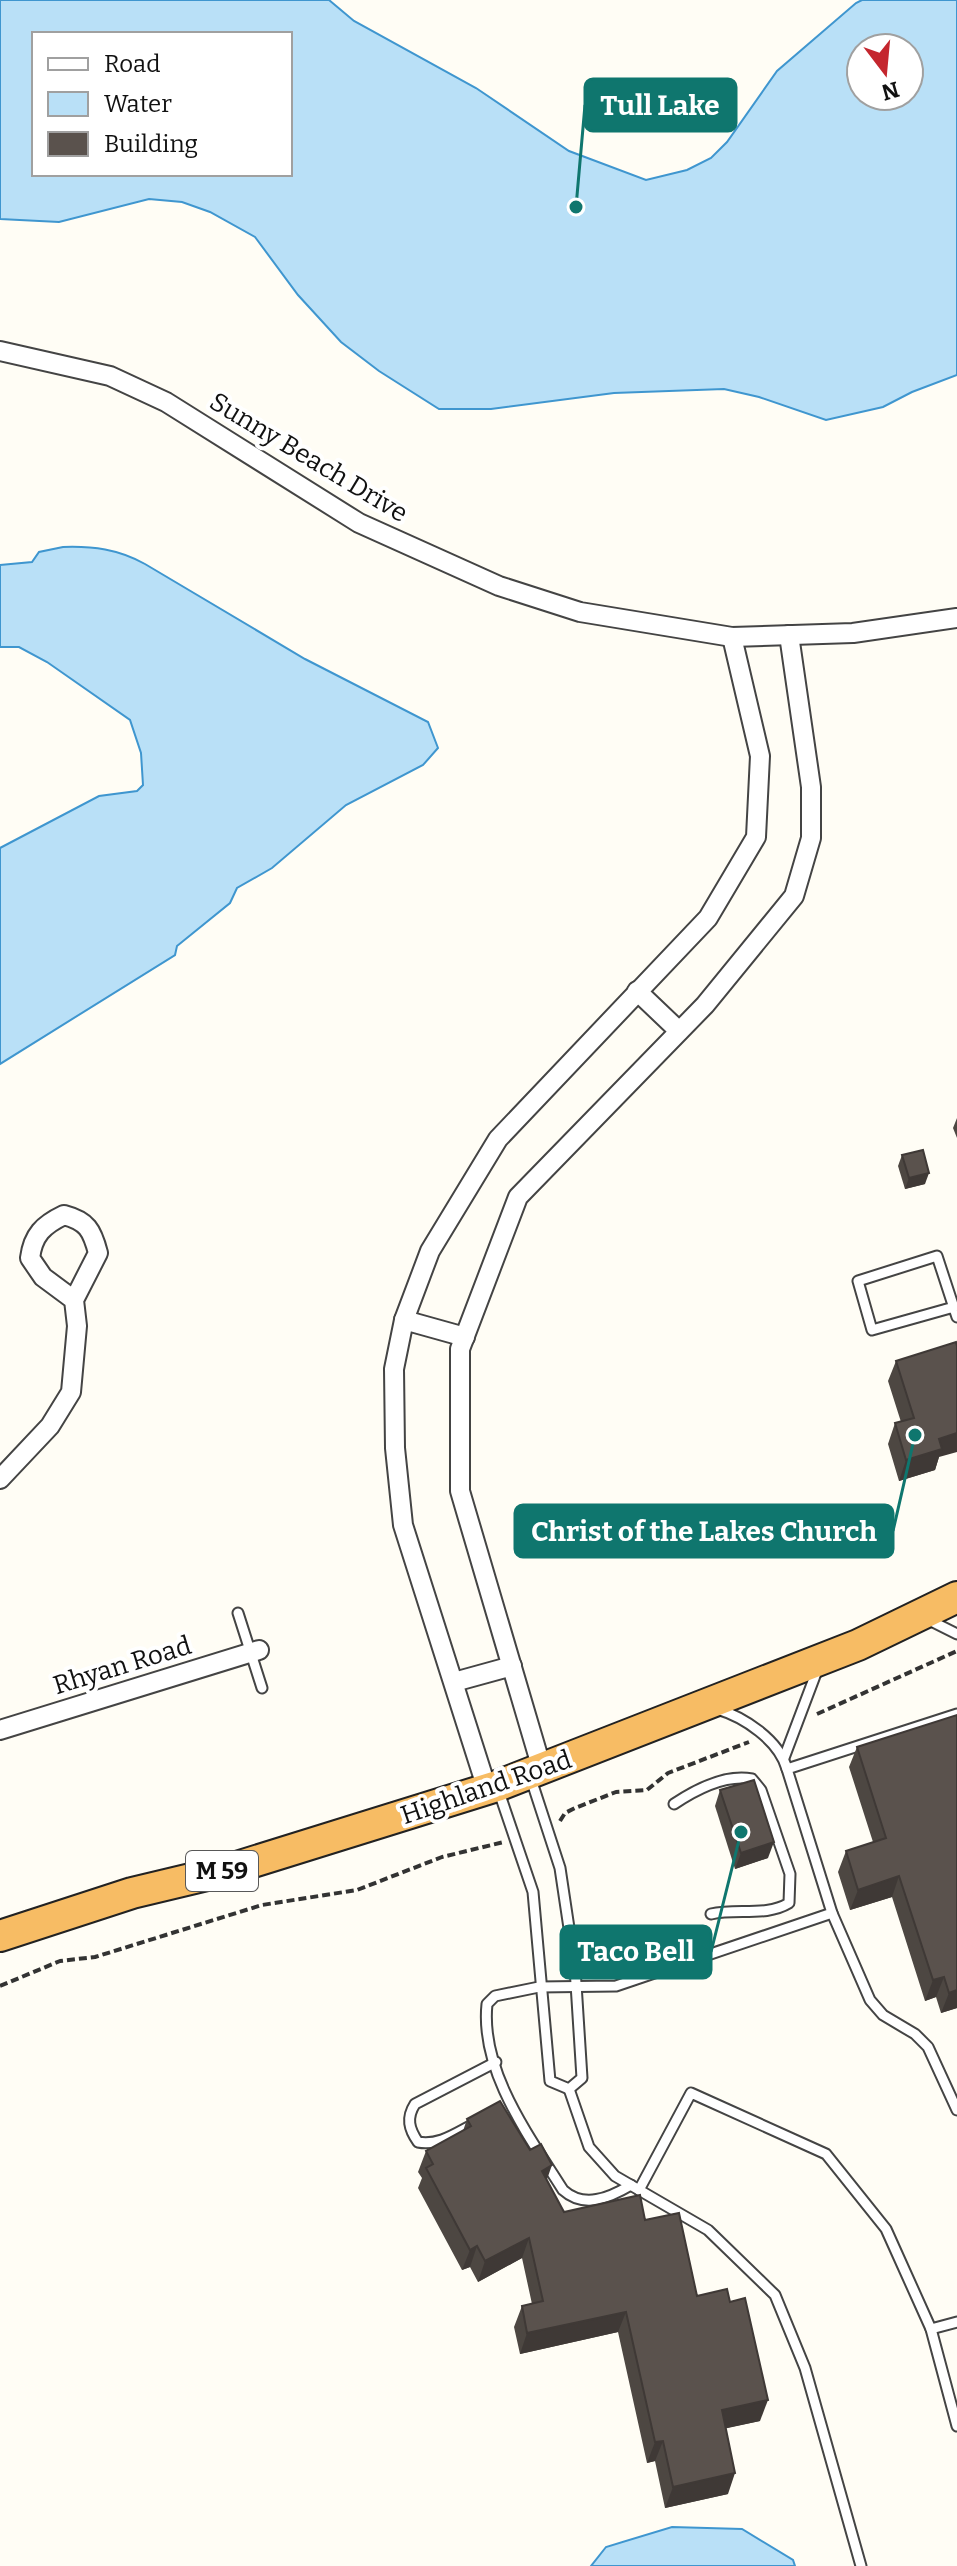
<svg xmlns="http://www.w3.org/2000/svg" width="957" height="2566" font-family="Bitter,serif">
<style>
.water{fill:#b9e0f7;stroke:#3f96cf;stroke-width:2;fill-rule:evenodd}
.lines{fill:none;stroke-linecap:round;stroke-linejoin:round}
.service-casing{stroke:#444;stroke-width:13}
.minor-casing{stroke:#444;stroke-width:22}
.trunk-casing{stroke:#222;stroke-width:34}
.path{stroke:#333;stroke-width:4;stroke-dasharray:8 4;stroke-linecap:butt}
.service{stroke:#fff;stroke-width:9}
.minor{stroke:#fff;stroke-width:18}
.trunk{stroke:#f7bc64;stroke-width:30}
.wall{fill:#4d4742}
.shaded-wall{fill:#3f3936}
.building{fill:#5a524d;stroke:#3f3936;stroke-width:2}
.labels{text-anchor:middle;stroke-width:8;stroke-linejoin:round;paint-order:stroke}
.shield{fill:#fff;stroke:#585858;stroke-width:2}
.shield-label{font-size:24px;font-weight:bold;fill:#111}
.street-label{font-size:26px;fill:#111;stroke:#fff}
.leader{fill:none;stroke:#0f766e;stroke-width:3}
.callout-dot{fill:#0f766e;stroke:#fff;stroke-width:3}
.callout{fill:#0f766e;stroke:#0f766e;stroke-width:3}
.callout-label{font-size:28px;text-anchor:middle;font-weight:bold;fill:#fff}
</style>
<rect width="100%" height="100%" fill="#fffdf5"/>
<g class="water">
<path d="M0,0H329L354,21L476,88L569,151L646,180L687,170L711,158L727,142L777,71L856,3L862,0H957V375L912,392L883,407L826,420L759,397L724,389L614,393L491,409H439L379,371L341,342L298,295L255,237L210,212L182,202L149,199L59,222L0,219ZM34,34H290V174H34ZM861,48H909V96H861Z"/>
<path d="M63,547C93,546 118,549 145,564L305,659L428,722L438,748L423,765L346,805L272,868L237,888L230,903L177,946L175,955L0,1064V848L99,796L137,791L143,785L141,753L130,720L47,662L19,647H0V565L32,562L39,552Z"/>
<polygon points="672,2527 742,2529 793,2560 795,2566 591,2566 606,2547"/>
</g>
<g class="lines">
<g class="service-casing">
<g id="service">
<polyline points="954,1307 872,1330 858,1281 937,1256 957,1317"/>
<polyline points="238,1613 262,1688"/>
<polyline points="927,1619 957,1634"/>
<path d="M717,1709C744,1717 779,1740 787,1769"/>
<polyline points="784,1758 818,1668"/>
<polyline points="498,1789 533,1892 550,2081 569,2089 582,2078 575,1968 560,1868 531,1779"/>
<path d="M674,1804C695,1790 726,1774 752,1779L761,1790L790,1874L789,1903C766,1917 737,1908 711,1914"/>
<polyline points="832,1913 870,2000 883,2015 915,2034 928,2047 957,2110"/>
<polyline points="569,2089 589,2147 615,2176 708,2230 775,2295 805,2368 861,2566"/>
<path d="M474,2124C456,2133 439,2146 418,2142C409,2129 406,2118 415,2104L496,2062"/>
<path d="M631,2185C609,2198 584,2209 563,2190C529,2136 480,2071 487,2004L495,1996L539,1987L616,1986L832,1913L787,1769L957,1714"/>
<polyline points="639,2190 691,2093 826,2154 886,2229 931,2329 957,2426"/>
<polyline points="931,2329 957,2322"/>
</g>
</g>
<g class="minor-casing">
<g id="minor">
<polyline points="0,351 110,376 166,402 359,523 499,586 580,612 732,637 853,633 957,618"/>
<polyline points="637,991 679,1031"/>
<polyline points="404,1320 465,1337"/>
<path d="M0,1479L50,1426L71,1392L77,1326L74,1300L98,1253C92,1230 87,1221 64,1215C43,1225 33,1235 30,1258L43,1277L74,1300"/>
<polyline points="454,1682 512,1666"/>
<polyline points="0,1730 259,1650"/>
<polyline points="542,1769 460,1491 460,1349 518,1197 705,1005 794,896 811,838 811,787 789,635"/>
<polyline points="487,1789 403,1525 395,1448 394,1369 404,1320 430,1251 498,1139 708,918 756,837 760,756 732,637"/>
</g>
</g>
<g class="trunk-casing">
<polyline id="trunk" points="0,1936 132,1893 224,1871 497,1786 858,1645 957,1597"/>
</g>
<g class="path">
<polyline points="817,1714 957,1651"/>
<polyline points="560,1821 565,1813 575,1808 616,1792 647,1790 668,1773 749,1742"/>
<polyline points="0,1986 60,1961 95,1957 262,1905 357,1890 442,1857 504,1842"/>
</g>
<use href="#service" class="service"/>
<use href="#minor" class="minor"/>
<use href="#trunk" class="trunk"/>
</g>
<g class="wall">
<polygon points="957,1118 957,1138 953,1128"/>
<polygon points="902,1155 925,1184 905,1189 898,1166"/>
<polygon points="896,1361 939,1457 935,1470 899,1481 888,1444 895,1423 901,1422 888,1381"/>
<polygon points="857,1747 957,2008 941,2013 936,1997 925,2001 892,1897 850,1910 838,1872 846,1851 873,1842 849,1767"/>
<polygon points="720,1790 768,1858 735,1869 715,1806"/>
<polygon points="467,2119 547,2180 564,2212 645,2220 697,2296 760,2421 726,2428 728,2494 665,2508 655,2461 647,2463 618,2332 520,2354 514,2327 522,2306 532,2304 522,2258 478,2282 470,2267 462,2270 418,2188 422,2178 418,2172 426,2151 463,2131"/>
</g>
<g class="shaded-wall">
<polygon points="929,1173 925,1184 905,1189 909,1178"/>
<polygon points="957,1433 957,1452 939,1457 935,1470 899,1481 906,1460 939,1439"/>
<polygon points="774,1842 768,1858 735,1869 741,1853"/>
<polygon points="899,1876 892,1897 850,1910 858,1890"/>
<polygon points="944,1977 936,1997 925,2001 933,1980"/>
<polygon points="957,1990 957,2008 941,2013 949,1993"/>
<polygon points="552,2165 545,2185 542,2171"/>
<polygon points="529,2238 522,2258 478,2282 485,2261"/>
<polygon points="477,2246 470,2267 462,2270 470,2250"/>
<polygon points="626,2312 618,2332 520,2354 527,2333"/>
<polygon points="768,2400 760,2421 714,2431 722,2410"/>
<polygon points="663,2441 655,2461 647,2463 655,2442"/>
<polygon points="735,2473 728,2494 665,2508 673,2487"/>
</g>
<g class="building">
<polygon points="923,1150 929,1173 909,1178 902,1155"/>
<polygon points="956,1342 957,1346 957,1433 939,1439 942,1449 906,1460 895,1423 914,1418 896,1361"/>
<polygon points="957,1715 957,1990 949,1993 944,1977 933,1980 899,1876 858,1890 846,1851 886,1838 857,1747"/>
<polygon points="754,1780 774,1842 741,1853 720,1790"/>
<polygon points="500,2101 530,2150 541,2144 552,2165 542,2171 564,2212 640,2195 645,2220 679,2213 697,2296 727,2289 730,2302 745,2298 768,2400 722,2410 735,2473 673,2487 663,2441 655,2442 626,2312 527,2333 522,2306 543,2301 529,2238 485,2261 477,2246 470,2250 426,2168 433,2164 426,2151 471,2126 467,2119"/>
</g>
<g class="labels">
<rect class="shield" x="186" y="1851" width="72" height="40" rx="6"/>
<g class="shield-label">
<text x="222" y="1879">M 59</text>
</g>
<g class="street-label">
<text transform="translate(309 457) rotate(31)" y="9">Sunny Beach Drive</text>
<text transform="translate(122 1665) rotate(-17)" y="9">Rhyan Road</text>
<text transform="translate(486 1787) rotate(-19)" y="9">Highland Road</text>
</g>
</g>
<path class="leader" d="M576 207L585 105M915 1435L893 1531M741 1832L711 1952"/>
<g class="callout-dot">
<circle cx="576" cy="207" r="8"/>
<circle cx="915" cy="1435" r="8"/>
<circle cx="741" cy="1832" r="8"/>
</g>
<g class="callout">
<rect x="585" y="79" width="151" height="52" rx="8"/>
<rect x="515" y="1505" width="378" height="52" rx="8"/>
<rect x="561" y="1926" width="150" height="52" rx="8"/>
</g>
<g class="callout-label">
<text x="660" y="115">Tull Lake</text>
<text x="704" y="1541">Christ of the Lakes Church</text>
<text x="636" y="1961">Taco Bell</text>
</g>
<rect x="32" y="32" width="260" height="144" fill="#ffffff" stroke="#a0a0a0" stroke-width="2"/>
<rect x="48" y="58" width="40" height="12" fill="#ffffff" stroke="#a0a0a0" stroke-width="2"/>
<text x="104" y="72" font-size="24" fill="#111111">Road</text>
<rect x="48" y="92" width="40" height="24" fill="#b9e0f7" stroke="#a0a0a0" stroke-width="2"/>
<text x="104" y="112" font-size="24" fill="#111111">Water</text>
<rect x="48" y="132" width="40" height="24" fill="#5a524d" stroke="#a0a0a0" stroke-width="2"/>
<text x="104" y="152" font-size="24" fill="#111111">Building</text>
<g transform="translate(885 72) rotate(164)"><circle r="38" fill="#ffffff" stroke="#a0a0a0" stroke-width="2"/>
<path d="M0-6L14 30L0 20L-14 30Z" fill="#c4262e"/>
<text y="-12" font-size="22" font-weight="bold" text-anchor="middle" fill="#111111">N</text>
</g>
</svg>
